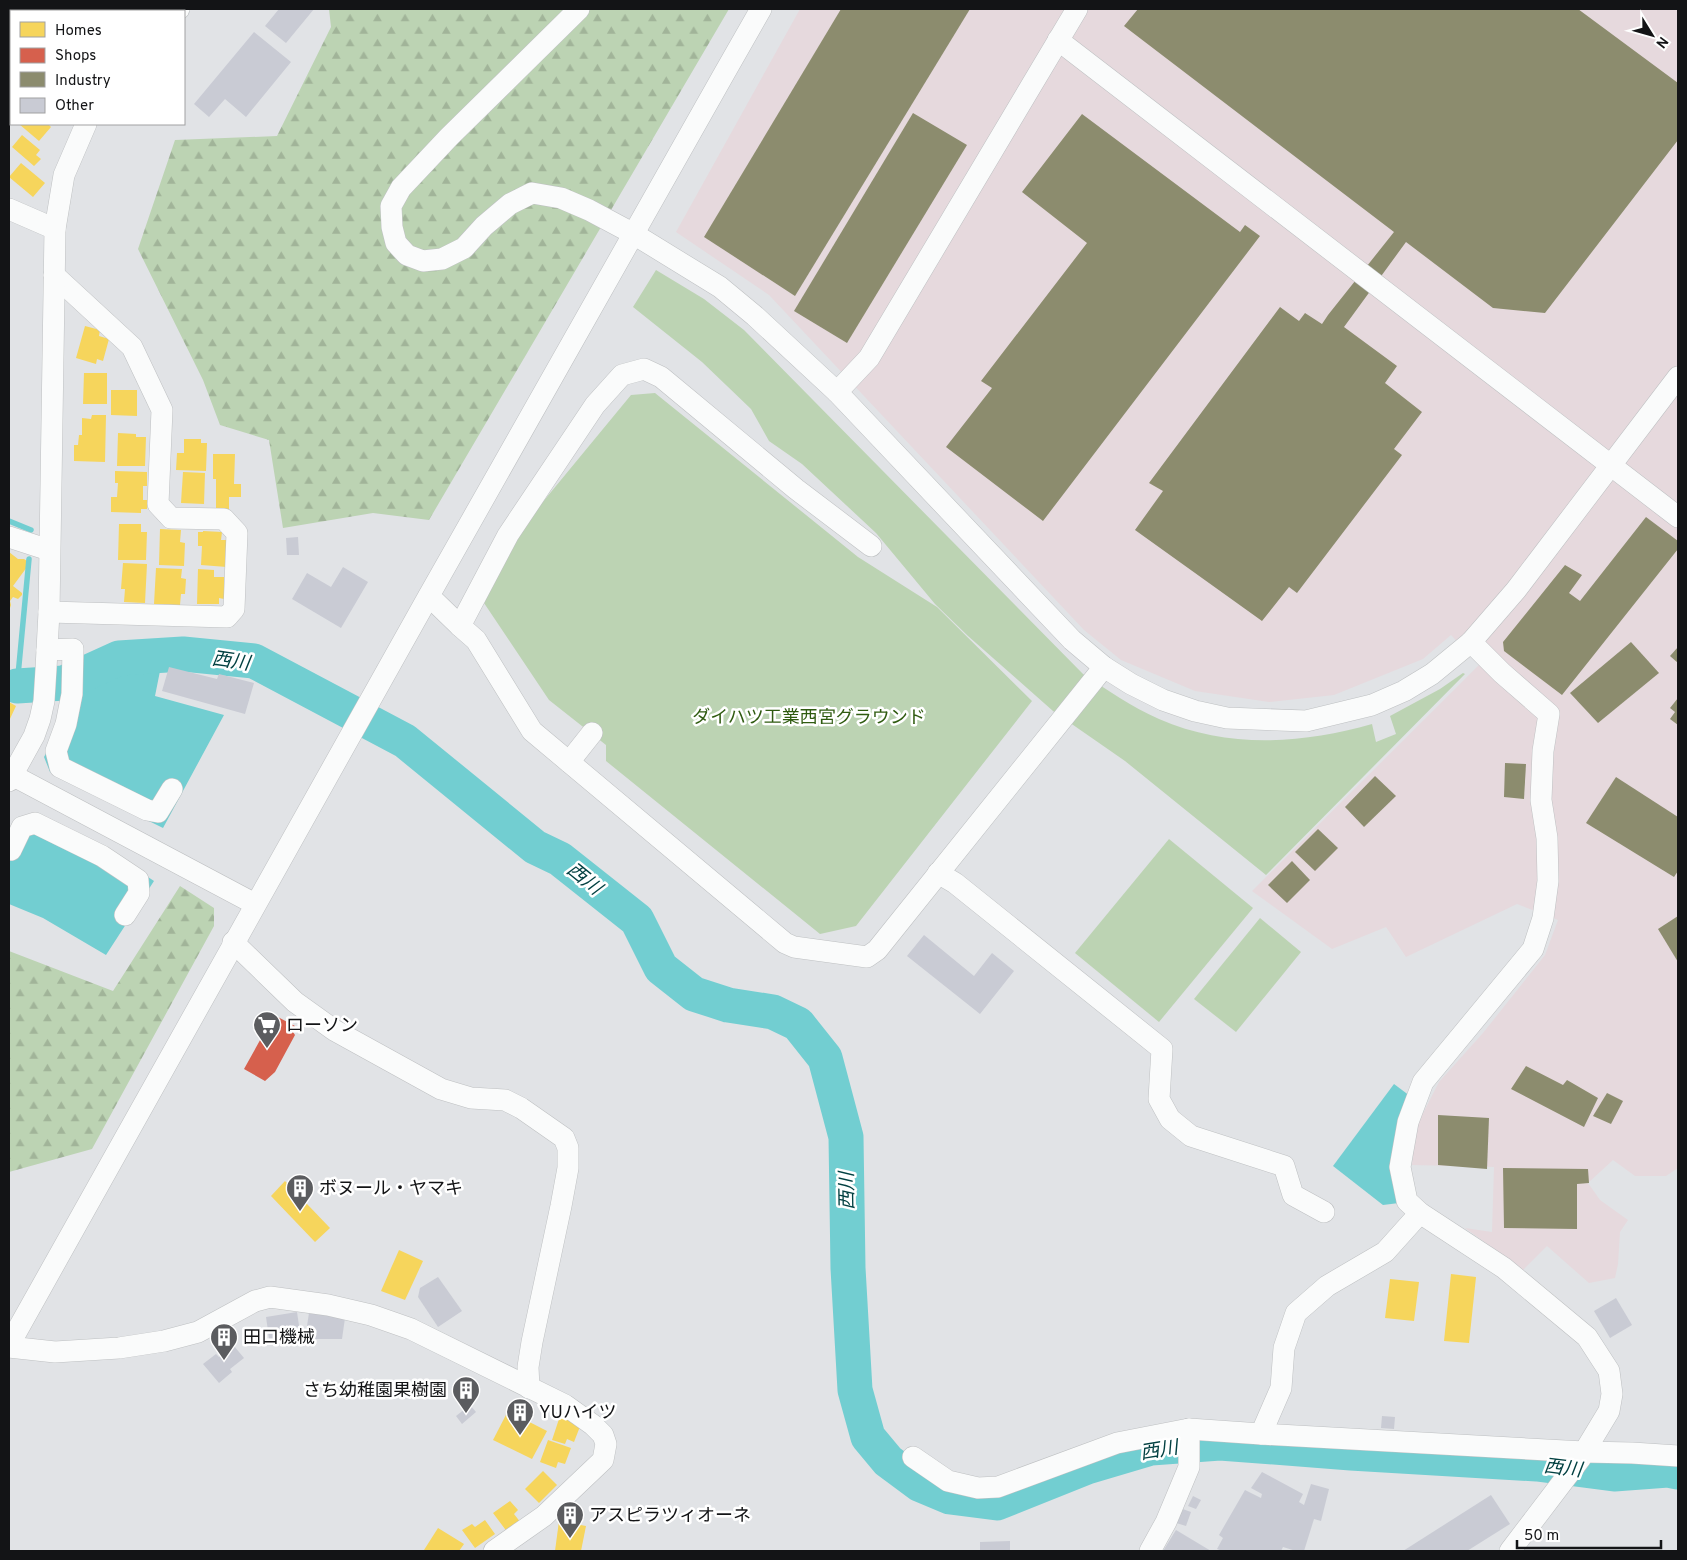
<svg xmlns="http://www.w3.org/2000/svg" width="1687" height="1560" font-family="Overpass,'Noto Sans JP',sans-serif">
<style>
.industrial{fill:#e6d9dd}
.green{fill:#bcd3b3}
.forest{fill:url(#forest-firs)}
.water{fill:#72ced1}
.homes{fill:#f6d55c}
.shops{fill:#d6604d}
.industry{fill:#8c8c6e}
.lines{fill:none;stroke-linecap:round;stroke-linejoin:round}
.stream{stroke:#72ced1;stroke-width:5.5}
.river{stroke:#72ced1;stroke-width:35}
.building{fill:#c9cbd4}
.minor-casing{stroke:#bec0c2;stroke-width:22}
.minor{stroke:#fafbfb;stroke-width:21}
.labels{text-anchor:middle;stroke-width:5;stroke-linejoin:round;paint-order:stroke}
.park-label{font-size:18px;fill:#2f5b10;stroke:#fff}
.poi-label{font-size:18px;fill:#131416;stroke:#fff;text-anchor:start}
.water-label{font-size:19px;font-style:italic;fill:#034142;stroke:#fff}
</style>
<defs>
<pattern id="forest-firs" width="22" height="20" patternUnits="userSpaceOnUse" patternTransform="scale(1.25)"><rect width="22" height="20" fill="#bcd3b3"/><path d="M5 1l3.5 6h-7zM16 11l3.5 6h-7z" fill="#a1b499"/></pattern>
</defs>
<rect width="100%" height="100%" fill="#e1e3e6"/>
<polygon class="industrial" points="800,9 1678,9 1678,1168 1666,1176 1635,1176 1613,1160 1588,1183 1600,1200 1628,1220 1620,1232 1618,1264 1615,1278 1589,1283 1547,1246 1523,1270 1465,1228 1492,1232 1494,1167 1412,1165 1415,1129 1439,1082 1483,1033 1545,955 1558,920 1517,904 1406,957 1386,927 1332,949 1252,891 1479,665 1451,635 1423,659 1334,695 1269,702 1195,691 1121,660 1084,630 769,295 676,232"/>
<g class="green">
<path d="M656,270L704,299L744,330L1083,674C1107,690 1132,707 1159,719C1228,749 1301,744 1372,724L1376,742L1396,734L1390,716L1440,689L1463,673L1465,674L1266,875L1125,761L1053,711L968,636L935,604L876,533L802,464L769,441L751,409L702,362L633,307Z"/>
<polygon points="655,393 858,557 937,607 1032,701 856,926 820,934 606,761 606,745 549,700 482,600 523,526 631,395"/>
<polygon points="1169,839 1253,908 1159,1022 1075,953"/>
<polygon points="1260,918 1301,952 1236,1032 1194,999"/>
</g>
<g class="forest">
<polygon points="329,9 729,9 429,520 373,513 283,528 269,440 220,425 203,380 138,249 175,140 277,136 331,27"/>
<polygon points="180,886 214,908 214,926 92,1149 9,1172 9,951 113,991"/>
</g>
<g class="water">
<polygon points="128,667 160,671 155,696 224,715 163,828 50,772 44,757 79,693"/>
<polygon points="36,830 109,851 154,881 106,955 43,918 9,904 9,857 26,833"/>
<polygon points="1394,1084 1410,1096 1399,1203 1383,1205 1333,1166"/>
</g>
<g class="homes">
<polygon points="19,124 48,124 51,127 39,141"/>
<polygon points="22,135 40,150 36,155 41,159 34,166 12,147"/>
<polygon points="21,163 45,183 33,197 9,177"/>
<polygon points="85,326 100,330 99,336 109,339 103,361 97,359 96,364 76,358"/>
<polygon points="84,373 107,373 107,404 83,404"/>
<polygon points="111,390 137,390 137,416 111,415"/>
<polygon points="92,415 106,415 105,462 74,461 74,445 78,445 79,435 82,435 82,418 91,419"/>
<polygon points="118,433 136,434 136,437 146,437 145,466 117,466"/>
<polygon points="184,439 201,439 201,443 207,443 206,471 176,470 177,453 184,453"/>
<polygon points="213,454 235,454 234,484 241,484 241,497 229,497 229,509 216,509 216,479 213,479"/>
<polygon points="115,471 147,472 147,486 143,486 143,500 148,500 147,509 141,509 141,513 111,512 111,497 117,497 118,483 115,483"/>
<polygon points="183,472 205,473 204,504 181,503"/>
<polygon points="119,524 141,524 141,532 147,532 146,560 118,560"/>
<polygon points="160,529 181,530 180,542 185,543 184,566 159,565"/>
<polygon points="203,531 222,532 221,540 228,540 227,567 201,565 202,546 198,546 198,532 203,532"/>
<polygon points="9,552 18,559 24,559 27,561 27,567 13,586 22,593 22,595 18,599 13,597 10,601 11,605 9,611"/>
<polygon points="123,563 147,564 145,603 124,602 125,589 121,589"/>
<polygon points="156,568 182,569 181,578 186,579 185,594 181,594 180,605 154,604"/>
<polygon points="198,569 214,570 214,577 224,577 224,599 219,598 219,604 197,604"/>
<polygon points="9,702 16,706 9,721"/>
<polygon points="285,1181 330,1228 315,1242 271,1196"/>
<polygon points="399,1250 423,1261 405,1300 381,1291"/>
<polygon points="1451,1274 1476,1277 1469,1343 1444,1341"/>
<polygon points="1390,1279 1419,1282 1414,1321 1385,1318"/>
<polygon points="508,1411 547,1431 532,1459 493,1440"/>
<polygon points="560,1416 581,1424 574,1442 567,1439 565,1444 552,1440"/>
<polygon points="548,1440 571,1448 565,1464 558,1462 556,1468 540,1462"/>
<polygon points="543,1471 557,1485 539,1503 525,1489"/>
<polygon points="510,1501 518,1510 514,1514 521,1523 508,1533 493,1513"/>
<polygon points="485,1520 495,1534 475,1548 462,1530 472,1524 475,1527"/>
<polygon points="559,1521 586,1526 581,1551 555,1551"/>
<polygon points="438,1528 464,1544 459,1551 424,1550"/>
</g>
<polygon class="shops" points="274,1015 295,1026 293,1032 295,1035 275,1072 265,1081 244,1069"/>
<g class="industry">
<polygon points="841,9 970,9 795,296 704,237"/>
<polygon points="1138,9 1578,9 1678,83 1678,140 1545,313 1493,308 1406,242 1344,327 1397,366 1385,383 1422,412 1394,449 1402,455 1297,593 1289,587 1262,621 1135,530 1163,491 1149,483 1280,307 1299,321 1305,313 1322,324 1328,315 1394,232 1124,26"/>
<polygon points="913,113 967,145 847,343 794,311"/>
<polygon points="1082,114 1240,232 1245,225 1260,236 1043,521 946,447 992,388 981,381 1087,243 1022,192"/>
<polygon points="1646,517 1678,541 1678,549 1562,695 1504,651 1503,642 1565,565 1582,575 1569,593 1580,601"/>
<polygon points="1631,642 1659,673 1598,723 1570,693"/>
<polygon points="1678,647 1678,663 1670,656"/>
<polygon points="1678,698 1678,725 1670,719 1675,712 1670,708"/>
<polygon points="1505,763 1526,764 1524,799 1504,797"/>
<polygon points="1375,776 1396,796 1364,827 1345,807"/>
<polygon points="1616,777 1678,817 1678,871 1674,877 1586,823"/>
<polygon points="1318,829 1338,848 1315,871 1295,852"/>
<polygon points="1292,861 1310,880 1287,903 1268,885"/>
<polygon points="1678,916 1678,962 1658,929"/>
<polygon points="1526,1066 1563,1085 1567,1080 1598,1098 1584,1127 1511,1089"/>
<polygon points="1607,1093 1623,1101 1611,1124 1593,1116"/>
<polygon points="1438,1115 1489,1118 1487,1169 1438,1165"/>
<polygon points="1503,1168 1588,1169 1589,1183 1577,1184 1577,1229 1504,1228"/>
</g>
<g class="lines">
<g class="stream">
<polyline points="9,521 31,530"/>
<polyline points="9,684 17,686 29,559"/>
</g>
<polyline class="river" points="17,686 64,683 119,658 183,654 254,661 405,741 535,847 560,859 637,920 661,968 694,994 728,1005 773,1012 798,1024 825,1058 846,1137 848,1268 855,1390 868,1437 888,1461 919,1484 950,1497 997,1503 1087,1467 1151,1448 1220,1443 1351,1453 1537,1464 1614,1474 1668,1470 1678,1472"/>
</g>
<g class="building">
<polygon points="279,9 314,9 286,43 265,26"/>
<polygon points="254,32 291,62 246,117 225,99 209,117 194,104"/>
<polygon points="298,537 299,555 287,555 286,538"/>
<polygon points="343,567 368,582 341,628 292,599 307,573 331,587"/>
<polygon points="169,667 217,679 219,674 254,683 245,714 162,691"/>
<polygon points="924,935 974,976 992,953 1014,971 980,1014 907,956"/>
<polygon points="438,1277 462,1311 438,1327 418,1297 420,1288"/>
<polygon points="1616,1298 1632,1325 1610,1338 1594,1311"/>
<polygon points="297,1312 301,1339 270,1345 266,1317"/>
<polygon points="309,1313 345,1318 342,1339 305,1339"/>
<polygon points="234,1346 244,1358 230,1369 232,1372 219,1383 203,1364 216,1354 219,1357"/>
<polygon points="470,1405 476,1412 462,1424 456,1416"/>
<polygon points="1382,1416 1395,1417 1394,1429 1381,1428"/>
<polygon points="1262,1472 1303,1494 1299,1502 1304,1505 1311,1484 1329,1489 1321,1521 1314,1519 1304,1551 1296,1551 1283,1547 1281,1551 1222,1551 1217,1549 1223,1538 1219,1535 1245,1490 1261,1498 1262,1494 1251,1488"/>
<polygon points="1491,1495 1510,1524 1467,1551 1403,1551"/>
<polygon points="1193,1496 1201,1500 1196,1509 1188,1506"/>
<polygon points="1177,1507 1191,1512 1186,1526 1173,1522"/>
<polygon points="1176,1530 1211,1551 1163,1551"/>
<polygon points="1010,1541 1010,1551 980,1551 980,1542"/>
</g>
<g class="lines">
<g class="minor-casing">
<g id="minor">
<polyline points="579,9 449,137 401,188 391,206 392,227 396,243 407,255 423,261 442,259 464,248 484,226 510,204 532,193 561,198 589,210 632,233 720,287 755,316 837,392 1072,640 1104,667 1131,684 1163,700 1195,711 1227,718 1306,721 1372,705 1404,691 1432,674 1471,642 1516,590 1678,377"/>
<polyline points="30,11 32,9"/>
<polyline points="176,11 179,9"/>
<polyline points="9,36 11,33"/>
<polyline points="1058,40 1678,517"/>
<polyline points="9,209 55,229"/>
<polyline points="837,392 869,358 1077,9"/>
<polyline points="9,537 49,550"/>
<polyline points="429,596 460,626 476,640 532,731 785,943 794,947 867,957 877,950 1104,667"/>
<polyline points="49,612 227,617 234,609 237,533 224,519 171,518 158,504 162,410 132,347 54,275"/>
<polyline points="460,626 508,535 595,405 622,375 644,369 661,377 796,489 871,546"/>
<polyline points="1471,642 1502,673 1549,714 1543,751 1541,800 1547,838 1548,881 1543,918 1533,949 1423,1082 1408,1122 1400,1167 1407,1201 1420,1213 1504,1268 1587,1337 1609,1371 1612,1394 1609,1411 1580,1459 1510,1551"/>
<polyline points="47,650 73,649 72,694 66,724 56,751 60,767 147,810 158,812 172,789"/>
<polyline points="569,762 592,733"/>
<polyline points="12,775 255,904"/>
<polyline points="9,781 34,736 40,719 44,701 46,669 49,612 55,229 64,175 86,124"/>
<polyline points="9,849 11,850 22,827 35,823 102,856 138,880 139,893 125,915"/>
<polyline points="938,873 955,883 1162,1049 1159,1099 1170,1119 1191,1136 1284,1166 1293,1195 1324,1212"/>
<polyline points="233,942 295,1002 334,1030 441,1089 471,1098 505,1100 521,1108 564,1138 568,1148 568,1168 561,1206 532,1342 528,1367 529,1388"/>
<path d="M9,1345C146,1096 287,848 427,599C539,402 649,205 761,9"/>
<polyline points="9,1347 55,1352 119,1348 164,1341 198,1332 255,1301 270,1297 328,1305 371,1315 411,1329 565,1405 593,1425 603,1435 606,1444 603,1460 544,1516 494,1551"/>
<polyline points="1261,1434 1584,1452 1632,1453 1678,1456"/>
<polyline points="913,1457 948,1481 978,1488 998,1487 1117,1443 1189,1429 1261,1434 1281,1388 1284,1348 1296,1313 1327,1286 1385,1252 1420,1213"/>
<polyline points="1150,1551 1166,1522 1189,1467 1189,1429"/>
</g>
</g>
<use href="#minor" class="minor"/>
</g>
<defs>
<g id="supermarket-pin" transform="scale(1.4375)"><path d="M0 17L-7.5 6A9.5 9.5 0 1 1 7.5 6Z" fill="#5b5c5f" stroke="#fff"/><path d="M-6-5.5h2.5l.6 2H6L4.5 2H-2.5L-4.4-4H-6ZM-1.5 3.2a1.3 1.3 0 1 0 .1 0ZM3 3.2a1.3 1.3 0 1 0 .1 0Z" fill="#fff"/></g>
<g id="building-pin" transform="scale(1.4375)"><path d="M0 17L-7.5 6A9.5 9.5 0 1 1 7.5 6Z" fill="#5b5c5f" stroke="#fff"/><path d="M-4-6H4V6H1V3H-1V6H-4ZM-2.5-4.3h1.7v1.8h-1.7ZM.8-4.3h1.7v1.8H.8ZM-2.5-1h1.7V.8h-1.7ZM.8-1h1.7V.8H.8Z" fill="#fff"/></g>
</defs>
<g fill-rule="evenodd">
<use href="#supermarket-pin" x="267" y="1025"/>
<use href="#building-pin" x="300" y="1188"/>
<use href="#building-pin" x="224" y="1337"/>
<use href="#building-pin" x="466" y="1390"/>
<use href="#building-pin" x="520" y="1412"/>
<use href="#building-pin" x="570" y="1515"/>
</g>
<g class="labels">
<g class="park-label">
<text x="809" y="723">ダイハツ工業西宮グラウンド</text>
</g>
<g class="poi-label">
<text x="286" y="1031">ローソン</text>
<text x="319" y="1194">ボヌール・ヤマキ</text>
<text x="243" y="1343">田口機械</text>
<text x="447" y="1396" text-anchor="end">さち幼稚園果樹園</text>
<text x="539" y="1418">YUハイツ</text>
<text x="589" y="1521">アスピラツィオーネ</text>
</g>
<g class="water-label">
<text transform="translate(231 660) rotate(8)" y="7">西川</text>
<text transform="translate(585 878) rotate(39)" y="7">西川</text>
<text transform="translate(846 1191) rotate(-91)" y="7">西川</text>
<text transform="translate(1159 1449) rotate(-9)" y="7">西川</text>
<text transform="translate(1563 1467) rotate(7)" y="7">西川</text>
</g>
</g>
<rect width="1687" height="1560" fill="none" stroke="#131416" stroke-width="20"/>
<rect x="10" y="10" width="175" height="115" fill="#ffffff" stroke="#a1a1a2"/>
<rect x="20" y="22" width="25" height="15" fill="#f6d55c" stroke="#a1a1a2"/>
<text x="55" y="35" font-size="15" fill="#131416">Homes</text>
<rect x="20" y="48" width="25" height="15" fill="#d6604d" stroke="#a1a1a2"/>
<text x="55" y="60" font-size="15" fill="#131416">Shops</text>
<rect x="20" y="72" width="25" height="15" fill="#8c8c6e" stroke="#a1a1a2"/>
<text x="55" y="85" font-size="15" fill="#131416">Industry</text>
<rect x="20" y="98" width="25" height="15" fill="#c9cbd4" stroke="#a1a1a2"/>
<text x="55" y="110" font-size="15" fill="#131416">Other</text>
<g transform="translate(1652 35) rotate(127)" stroke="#ffffff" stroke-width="4" paint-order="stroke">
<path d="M0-4L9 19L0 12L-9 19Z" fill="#131416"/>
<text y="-8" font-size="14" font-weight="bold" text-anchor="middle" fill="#131416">N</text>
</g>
<path d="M1517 1540v8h144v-8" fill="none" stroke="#131416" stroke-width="2.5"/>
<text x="1524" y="1540" font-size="15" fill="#131416" stroke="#ffffff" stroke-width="4" paint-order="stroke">50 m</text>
</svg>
